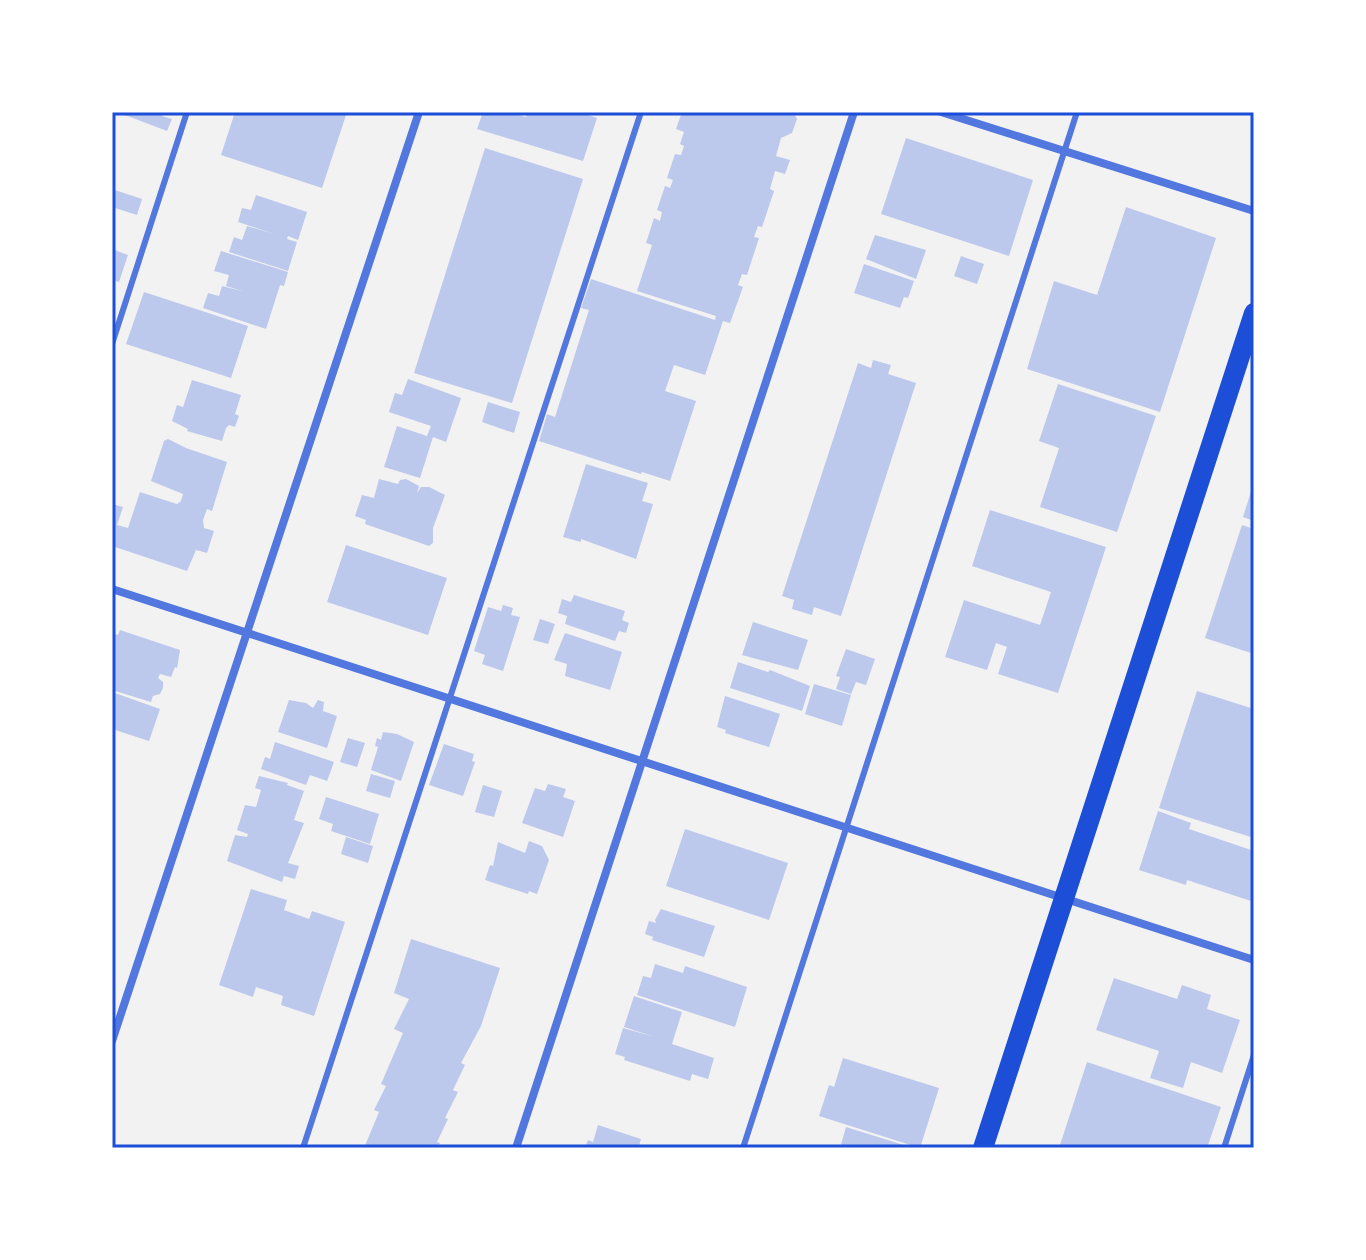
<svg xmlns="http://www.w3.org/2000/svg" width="1366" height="1260" font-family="'Source Serif 4',serif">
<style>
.building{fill:#bdc9ec}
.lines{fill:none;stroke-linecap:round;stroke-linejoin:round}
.service{stroke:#5277de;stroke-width:6}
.minor{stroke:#5277de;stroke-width:8}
.primary{stroke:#1d4ed8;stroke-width:20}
.neatline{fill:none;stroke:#1d4ed8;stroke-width:3}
</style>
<rect width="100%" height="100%" fill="#f2f2f2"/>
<g class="building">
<polygon points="117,112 163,112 162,116 172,119 167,131"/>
<polygon points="235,112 347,112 322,188 221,155"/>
<polygon points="483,112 519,112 518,115 526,117 528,112 579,112 597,118 583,161 477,129"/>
<polygon points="682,112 793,112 797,119 792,133 781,138 776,156 790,160 785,174 775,171 770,189 774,191 762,227 758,226 754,237 759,238 747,275 742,274 738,285 743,287 730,323 723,321 705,375 674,365 665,391 696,401 670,481 642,472 641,474 539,441 547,414 555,417 589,310 581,308 591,279 715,320 716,316 637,291 652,245 646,243 654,218 660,221 662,212 657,210 665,186 670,188 673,180 667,178 675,154 681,155 684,146 680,144 684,132 676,129"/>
<polygon points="906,138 1033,180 1009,256 881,214"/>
<polygon points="485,148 583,179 512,403 414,373"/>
<polygon points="112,189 142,199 137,215 112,207"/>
<polygon points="256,195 307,212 298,240 288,236 287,239 297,242 288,271 229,252 234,237 242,240 247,226 274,234 238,222 242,208 251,210"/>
<polygon points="1126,207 1216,238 1160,412 1027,369 1054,281 1097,295"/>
<polygon points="875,235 926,250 916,279 866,259"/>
<polygon points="112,249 128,255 119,282 112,280"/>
<polygon points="221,251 288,272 284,286 280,285 266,329 203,308 208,293 219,296 222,286 242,291 226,286 229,275 214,271"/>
<polygon points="961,256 984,264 977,284 954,276"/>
<polygon points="864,264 914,281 908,298 904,297 900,308 854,293"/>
<polygon points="144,292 248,326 231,378 126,344"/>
<polygon points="873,360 891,365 888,374 916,383 841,616 814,607 812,615 792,609 794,600 782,596 858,363 871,368"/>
<polygon points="408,379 461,398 446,442 433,437 420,478 384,467 397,426 427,436 431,426 389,412 395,393 402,395"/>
<polygon points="192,380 241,395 235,414 239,416 235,427 229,425 226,428 222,441 187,431 188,429 172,421 177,405 183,407"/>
<polygon points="1058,384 1156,416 1117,532 1040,507 1059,448 1039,441"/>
<polygon points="488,402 520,412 514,433 482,422"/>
<polygon points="168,439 186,448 227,462 212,511 207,509 203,520 204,528 214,531 207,553 196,550 187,571 112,546 112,504 123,507 117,525 128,528 140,492 177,504 181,501 183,494 151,481 164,441"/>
<polygon points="586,464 648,483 642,501 653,504 636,559 581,539 581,542 563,537"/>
<polygon points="379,479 398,484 400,480 406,479 419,486 417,493 421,487 429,487 445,495 433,528 433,543 429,546 365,524 366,520 355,516 362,495 374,498"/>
<polygon points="1253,485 1254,485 1254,521 1243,517"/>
<polygon points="990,510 1106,547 1058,693 998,674 1007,647 996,643 987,670 945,657 964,600 1040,625 1051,592 972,566"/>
<polygon points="1242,525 1254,529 1254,654 1205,638"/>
<polygon points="346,545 447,578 428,635 327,602"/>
<polygon points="574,595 625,611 622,620 629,623 626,633 619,631 615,641 565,624 567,616 558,613 562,599 571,602"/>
<polygon points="503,605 513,608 511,615 520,617 503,671 482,664 485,655 474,651 488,607 501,611"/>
<polygon points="540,619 555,624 548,644 533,640"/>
<polygon points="753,622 808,640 798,670 742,655"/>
<polygon points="120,630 180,650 177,668 175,667 171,677 160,674 158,678 163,682 163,688 160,694 153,696 151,702 112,690 112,633 118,635"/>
<polygon points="565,633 622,652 610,690 565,676 567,664 554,660"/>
<polygon points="846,649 875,659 866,685 856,682 851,694 836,689 840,677 836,676"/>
<polygon points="738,662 768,672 770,670 810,686 802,711 730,688"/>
<polygon points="814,684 851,695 842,726 805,714"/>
<polygon points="1197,691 1254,709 1254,838 1159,808"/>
<polygon points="112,692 160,709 149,741 112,729"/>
<polygon points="725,696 780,714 769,747 725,733 726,730 717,727"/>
<polygon points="289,700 306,703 313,708 318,700 324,702 323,711 337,716 327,748 278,732"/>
<polygon points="383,732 397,734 414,742 401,781 371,770 378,747 375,746 377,738 381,740"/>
<polygon points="348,738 365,743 357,767 340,762"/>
<polygon points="275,742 334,762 327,781 310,775 306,785 261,769 265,757 270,759"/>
<polygon points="444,744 474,754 472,761 475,762 463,796 429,785"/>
<polygon points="371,774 395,781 390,798 366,791"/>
<polygon points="259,776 288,783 287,785 304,791 294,820 304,823 288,863 299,866 295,879 284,876 282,882 227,861 235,835 247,837 248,834 237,830 245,805 256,807 261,790 255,788"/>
<polygon points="548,784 566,789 563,797 575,801 563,837 522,823 535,788 545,791"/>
<polygon points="483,785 502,791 494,817 475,812"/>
<polygon points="326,797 379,814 370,844 331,831 333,824 319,819"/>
<polygon points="1158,811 1191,823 1189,829 1254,851 1254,902 1187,880 1186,885 1139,870"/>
<polygon points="685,829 788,863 769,920 666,886"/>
<polygon points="346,837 373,846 368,863 341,854"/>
<polygon points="529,841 542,846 549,860 537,894 529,891 528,894 485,880 490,865 493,866 498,842 525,853"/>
<polygon points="251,889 287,900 284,910 309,919 312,911 345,922 314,1016 281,1005 283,996 256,987 253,997 219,985"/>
<polygon points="661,909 715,926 704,957 652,940 653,937 645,934 649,921 656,923 655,920"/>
<polygon points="411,939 500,968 481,1026 461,1063 465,1065 453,1090 458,1092 445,1118 448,1119 437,1142 440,1143 438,1148 364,1148 379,1112 374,1110 386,1086 381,1084 403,1033 394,1029 409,999 394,993"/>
<polygon points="655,964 683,973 685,966 747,987 735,1027 637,995 643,976 651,978"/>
<polygon points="1114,978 1177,999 1182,985 1211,995 1207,1009 1240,1020 1222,1073 1191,1062 1183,1088 1150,1078 1159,1051 1096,1030"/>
<polygon points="634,996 682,1012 672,1044 714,1058 708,1079 692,1074 690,1081 624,1060 625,1057 615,1054 623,1028 655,1037 624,1027"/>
<polygon points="843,1058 939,1088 920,1148 819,1116 829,1085 834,1087"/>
<polygon points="1087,1062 1221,1107 1207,1148 1059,1148"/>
<polygon points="598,1125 641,1139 639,1146 645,1148 585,1148 588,1140 593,1142"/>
<polygon points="846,1127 910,1147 910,1148 840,1148"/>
</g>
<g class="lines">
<g class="service">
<polyline points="112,344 187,112"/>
<polyline points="303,1148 641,112"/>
<polyline points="743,1148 1077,112"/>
<polyline points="1224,1148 1254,1055"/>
</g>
<g class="minor">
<polyline points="941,112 1254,211"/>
<polyline points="112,589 1254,960"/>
<polyline points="112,1041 419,112"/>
<polyline points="516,1148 854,112"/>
</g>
<polyline class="primary" points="983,1148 1254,313"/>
</g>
<rect width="1366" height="1260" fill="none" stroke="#ffffff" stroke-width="228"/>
<rect x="114" y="114" width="1138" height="1032" class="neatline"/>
</svg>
